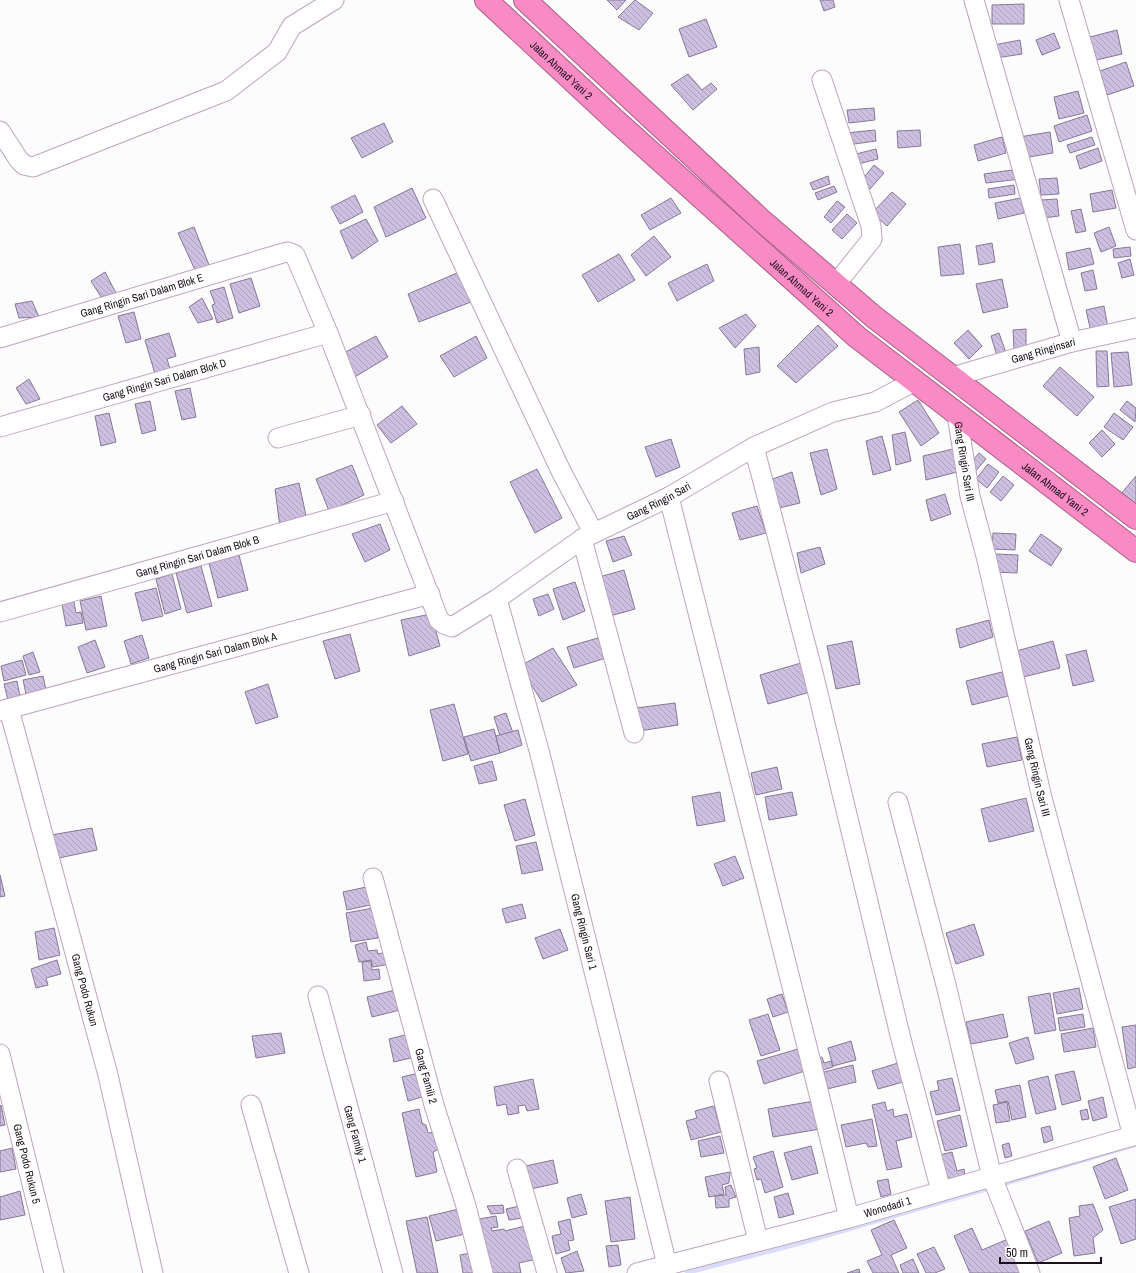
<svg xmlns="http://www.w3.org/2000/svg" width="1136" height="1273" font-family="'Archivo Narrow',sans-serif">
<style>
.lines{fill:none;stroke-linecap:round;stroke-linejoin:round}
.stream{stroke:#dadcfc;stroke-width:4}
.building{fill:url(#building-back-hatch);stroke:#867997}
.minor-casing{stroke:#bda4bd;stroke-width:21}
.highway-casing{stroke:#aa6088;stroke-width:24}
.minor{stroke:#fff;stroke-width:19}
.highway{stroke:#f88bc4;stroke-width:22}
.labels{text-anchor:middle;stroke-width:4;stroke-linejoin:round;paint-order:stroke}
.street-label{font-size:11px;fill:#1a111a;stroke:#fff}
</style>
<defs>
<pattern id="building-back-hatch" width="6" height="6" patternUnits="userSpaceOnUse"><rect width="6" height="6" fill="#cdbfdf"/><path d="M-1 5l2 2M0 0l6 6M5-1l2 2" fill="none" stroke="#afa3bf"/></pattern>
</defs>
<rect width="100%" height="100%" fill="#fcfcfc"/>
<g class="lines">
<g class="stream">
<polyline points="1001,1185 1136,1145"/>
<polyline points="687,1273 795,1245 991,1188"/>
</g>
</g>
<g class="building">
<polygon points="607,0 626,0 617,10"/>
<polygon points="635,0 653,13 639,30 618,17"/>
<polygon points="820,0 833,0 835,7 824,11"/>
<polygon points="1024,4 1024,24 992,24 992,5"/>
<polygon points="706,19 717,47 689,57 679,29"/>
<polygon points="1117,30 1122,54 1092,61 1086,38"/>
<polygon points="1054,33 1060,48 1042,55 1036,40"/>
<polygon points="1020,40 1022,54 996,58 994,45"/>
<polygon points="1126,62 1134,86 1107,95 1100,71"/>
<polygon points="688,74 702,90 711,83 717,89 693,110 671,85"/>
<polygon points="1078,91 1084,113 1059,119 1054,97"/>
<polygon points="874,108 875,120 849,123 847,110"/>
<polygon points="1087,115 1092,131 1059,142 1054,126"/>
<polygon points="384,123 393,142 362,158 351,138"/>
<polygon points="875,130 876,141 847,145 846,133"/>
<polygon points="920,130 921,146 898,148 897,131"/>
<polygon points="1050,132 1053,153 1023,158 1019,137"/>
<polygon points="1002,137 1006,153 978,161 974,145"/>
<polygon points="1092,137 1095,145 1070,153 1067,145"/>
<polygon points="1098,148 1102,161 1080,169 1076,156"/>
<polygon points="876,149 878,159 858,164 856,154"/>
<polygon points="874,165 884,173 870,189 861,181"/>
<polygon points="1019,169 1021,179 986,183 984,174"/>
<polygon points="828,176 830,184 813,190 810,183"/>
<polygon points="1057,178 1059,194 1041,195 1039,179"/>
<polygon points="1014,185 1015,194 989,198 988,189"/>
<polygon points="834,186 837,192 818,200 815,193"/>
<polygon points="412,188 426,218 386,237 374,207"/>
<polygon points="1112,190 1116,208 1093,212 1090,194"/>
<polygon points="892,192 906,204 887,226 872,213"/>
<polygon points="355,195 363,212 340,224 331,207"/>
<polygon points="671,198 681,213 650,230 641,215"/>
<polygon points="1021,198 1024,213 998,219 995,203"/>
<polygon points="1057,199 1059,216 1043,218 1041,200"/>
<polygon points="837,201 845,207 831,223 824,217"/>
<polygon points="1081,209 1086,231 1076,233 1071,211"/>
<polygon points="847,214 857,223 842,239 832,230"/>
<polygon points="366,219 378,241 352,259 340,231"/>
<polygon points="194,227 209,265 195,270 178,233"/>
<polygon points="1109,227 1116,246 1101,252 1094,233"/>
<polygon points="654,236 671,257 646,276 631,255"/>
<polygon points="992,243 995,262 979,265 976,246"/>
<polygon points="960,244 964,274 941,276 938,247"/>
<polygon points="1130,247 1131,256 1114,258 1113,249"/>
<polygon points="1090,248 1094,264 1069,270 1066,253"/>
<polygon points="619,254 635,280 598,302 582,275"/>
<polygon points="1130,259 1134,275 1122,278 1118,263"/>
<polygon points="707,264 714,281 677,301 668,283"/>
<polygon points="1093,270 1097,289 1085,291 1081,273"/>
<polygon points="105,272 116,293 101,297 91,281"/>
<polygon points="457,273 471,302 419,322 408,294"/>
<polygon points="251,278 260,306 239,313 230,284"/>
<polygon points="1002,279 1008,307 983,313 976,284"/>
<polygon points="224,287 233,318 217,323 212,305 215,304 210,291"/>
<polygon points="202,298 213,319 198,323 189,307"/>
<polygon points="32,301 39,317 19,318 15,304"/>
<polygon points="1104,306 1108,328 1091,332 1086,310"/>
<polygon points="134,312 141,339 126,343 118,316"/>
<polygon points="746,314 756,326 735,348 719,328"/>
<polygon points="818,325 838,346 796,383 777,366"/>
<polygon points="1026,329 1026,349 1014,349 1013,330"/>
<polygon points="968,330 982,346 969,359 954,343"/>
<polygon points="169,333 176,356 167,359 170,369 155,374 145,340"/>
<polygon points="999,333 1006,353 997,356 991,336"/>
<polygon points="376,336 388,357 353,378 340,355"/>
<polygon points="476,336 487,358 454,377 440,356"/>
<polygon points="759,347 760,372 746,375 744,349"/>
<polygon points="1096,351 1107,351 1109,386 1097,387"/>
<polygon points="1128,352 1132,385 1114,387 1111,353"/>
<polygon points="1060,367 1094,397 1077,416 1043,386"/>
<polygon points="29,379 40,399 26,404 16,388"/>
<polygon points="190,388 196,417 182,420 175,391"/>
<polygon points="918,400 939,433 921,446 899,412"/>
<polygon points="150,401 156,430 142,434 135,404"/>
<polygon points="1127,401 1136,408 1135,422 1120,410"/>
<polygon points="402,406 417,424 391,443 377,425"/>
<polygon points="109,413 116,442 101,446 95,416"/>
<polygon points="1114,413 1133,427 1123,440 1104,427"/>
<polygon points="1102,430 1115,444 1102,457 1089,443"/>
<polygon points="905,432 911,461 896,465 892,435"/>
<polygon points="882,436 891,470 873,475 866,441"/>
<polygon points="671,439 680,467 656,477 645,447"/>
<polygon points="827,449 837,489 821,495 810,453"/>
<polygon points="953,449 957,472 926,480 923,456"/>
<polygon points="979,453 986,459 974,473 967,467"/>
<polygon points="988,464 999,472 987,488 976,479"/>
<polygon points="352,465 364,495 329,511 316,479"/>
<polygon points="537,469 562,518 535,533 510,482"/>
<polygon points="792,472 800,503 779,508 770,480"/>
<polygon points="1003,476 1014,485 1001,501 990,492"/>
<polygon points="1136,476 1136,508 1120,495"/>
<polygon points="299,483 307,520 280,527 275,489"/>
<polygon points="945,494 951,514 931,521 926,500"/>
<polygon points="757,506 766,533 740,540 732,513"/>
<polygon points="380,524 390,550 365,562 352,534"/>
<polygon points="993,533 1016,534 1015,550 992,549"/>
<polygon points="1041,534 1062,549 1051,566 1029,551"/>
<polygon points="624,536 632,555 613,562 606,541"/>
<polygon points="820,547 825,564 801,573 797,553"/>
<polygon points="995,554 1018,555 1017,573 994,572"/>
<polygon points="239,555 248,590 218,598 209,563"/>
<polygon points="201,566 212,606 187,613 176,573"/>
<polygon points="624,570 635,609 610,616 599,577"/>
<polygon points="172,574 181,609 165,614 156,579"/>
<polygon points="575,582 585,611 563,620 553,589"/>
<polygon points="156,588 163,616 142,621 135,593"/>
<polygon points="548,594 554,609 539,616 533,599"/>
<polygon points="101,596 107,626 86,630 80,601"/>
<polygon points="73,597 76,613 81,612 83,623 66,626 61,599"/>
<polygon points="431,614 440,646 409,656 401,620"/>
<polygon points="989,620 993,637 960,648 956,629"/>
<polygon points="350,634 360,671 335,679 323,641"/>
<polygon points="142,635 149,658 131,664 124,641"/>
<polygon points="601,637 606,658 574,668 567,647"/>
<polygon points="95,640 105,667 87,673 78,647"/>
<polygon points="852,641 860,684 836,689 827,646"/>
<polygon points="1053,641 1060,668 1023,677 1016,651"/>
<polygon points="553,648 577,685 542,702 520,666"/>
<polygon points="1086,650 1094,681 1073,686 1066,655"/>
<polygon points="33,652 40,672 29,675 23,656"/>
<polygon points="22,660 26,675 4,681 1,666"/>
<polygon points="801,663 810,692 768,704 760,675"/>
<polygon points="1002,672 1008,696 972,705 966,681"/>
<polygon points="43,676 46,690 26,694 23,680"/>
<polygon points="17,681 20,697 8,700 4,684"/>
<polygon points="268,684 278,717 256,724 245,692"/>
<polygon points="675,703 678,725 639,731 636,708"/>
<polygon points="454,704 468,754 443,761 430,710"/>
<polygon points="506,713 513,733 500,736 494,717"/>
<polygon points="494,729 500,753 471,761 464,737"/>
<polygon points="518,730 522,745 500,753 496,736"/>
<polygon points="1017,737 1022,760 987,767 982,744"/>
<polygon points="492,761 497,780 479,784 474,766"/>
<polygon points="777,767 782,789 756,795 751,773"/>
<polygon points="720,792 725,821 697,826 692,797"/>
<polygon points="792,792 797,815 769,820 765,797"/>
<polygon points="1026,798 1034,831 989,842 981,809"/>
<polygon points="525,799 535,835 515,841 504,805"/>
<polygon points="92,828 97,850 59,858 51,835"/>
<polygon points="536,842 543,870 522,874 516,846"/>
<polygon points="735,856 744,878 723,886 714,864"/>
<polygon points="0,875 5,896 0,897"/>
<polygon points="371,886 375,904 347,910 343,892"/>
<polygon points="522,904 526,918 506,923 502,909"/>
<polygon points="373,908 378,938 351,942 346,913"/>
<polygon points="974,924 984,955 956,964 946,933"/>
<polygon points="54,928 60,955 39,960 35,932"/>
<polygon points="560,929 568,950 543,959 535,938"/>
<polygon points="366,942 368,951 377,950 378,954 386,952 391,964 373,967 371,960 359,962 355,945"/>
<polygon points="57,960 61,974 46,978 48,985 36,988 31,969"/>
<polygon points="371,961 372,970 379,969 380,979 364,981 362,962"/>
<polygon points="1079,988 1083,1009 1057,1014 1053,993"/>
<polygon points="395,990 400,1010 372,1017 367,997"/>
<polygon points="1050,993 1056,1030 1035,1034 1028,997"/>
<polygon points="782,994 788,1012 773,1017 767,999"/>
<polygon points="768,1014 780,1050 761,1056 749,1020"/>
<polygon points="1003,1014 1008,1037 971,1044 966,1022"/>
<polygon points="1083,1014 1085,1027 1060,1031 1058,1018"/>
<polygon points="1136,1025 1136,1067 1128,1069 1122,1027"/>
<polygon points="1093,1028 1096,1047 1064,1052 1061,1034"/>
<polygon points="281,1033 285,1053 256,1058 252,1036"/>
<polygon points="413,1033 419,1056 394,1062 389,1039"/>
<polygon points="1028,1037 1034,1059 1016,1064 1009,1043"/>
<polygon points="851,1041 856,1060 833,1066 828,1048"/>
<polygon points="798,1049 805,1071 764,1084 757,1061"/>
<polygon points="822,1057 824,1063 831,1061 833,1067 816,1072 813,1059"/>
<polygon points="898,1063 903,1082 878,1089 872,1071"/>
<polygon points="853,1065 856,1082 827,1089 824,1072"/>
<polygon points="1074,1071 1081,1100 1062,1105 1055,1075"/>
<polygon points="423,1072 429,1095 408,1101 402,1077"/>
<polygon points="1048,1076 1056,1109 1036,1114 1028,1081"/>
<polygon points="952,1078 960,1110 936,1115 930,1092 939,1090 937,1081"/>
<polygon points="533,1079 539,1109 527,1111 525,1105 518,1106 519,1113 508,1115 506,1104 497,1106 494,1087"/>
<polygon points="1020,1085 1026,1117 1012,1120 1008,1101 998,1103 995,1090"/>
<polygon points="1103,1097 1107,1117 1093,1121 1088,1101"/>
<polygon points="814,1101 820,1129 773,1137 768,1109"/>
<polygon points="885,1102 887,1111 893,1109 894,1117 907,1114 912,1137 896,1141 902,1167 887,1170 872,1105"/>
<polygon points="1007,1102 1010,1121 996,1123 993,1105"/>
<polygon points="1,1105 5,1125 0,1126 0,1106"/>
<polygon points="714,1106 721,1132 691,1140 686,1121 697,1118 695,1111"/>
<polygon points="419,1109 422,1123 426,1125 428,1133 435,1132 443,1147 433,1152 437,1172 416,1177 402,1113"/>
<polygon points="1087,1109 1089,1119 1082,1120 1080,1111"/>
<polygon points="960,1115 967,1146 945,1151 937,1121"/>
<polygon points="872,1119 877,1146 868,1147 866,1143 846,1147 841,1125"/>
<polygon points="1050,1126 1053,1140 1044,1143 1041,1128"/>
<polygon points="720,1136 724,1153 701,1157 698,1141"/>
<polygon points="1009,1143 1012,1156 1005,1158 1002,1145"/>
<polygon points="811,1146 818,1173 792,1180 784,1153"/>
<polygon points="12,1148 16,1169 0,1172 0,1151"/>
<polygon points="773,1151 783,1187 765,1193 761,1179 757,1180 754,1169 757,1168 753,1157"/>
<polygon points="952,1152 957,1171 964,1169 965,1176 943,1181 936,1156"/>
<polygon points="1116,1158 1128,1190 1105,1199 1093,1167"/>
<polygon points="553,1160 558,1183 531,1189 526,1166"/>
<polygon points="730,1172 729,1183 722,1185 724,1194 709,1197 705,1177"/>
<polygon points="888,1179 891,1194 881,1197 877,1181"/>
<polygon points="731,1185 736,1197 729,1199 729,1207 716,1208 715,1196 726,1195 725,1187"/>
<polygon points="20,1191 25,1215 0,1220 0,1197"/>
<polygon points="788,1193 794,1214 779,1218 774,1197"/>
<polygon points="581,1194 587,1214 572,1218 567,1198"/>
<polygon points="630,1197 635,1239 611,1242 605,1201"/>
<polygon points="1136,1199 1136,1239 1121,1244 1109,1207"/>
<polygon points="1093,1204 1103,1230 1093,1238 1095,1253 1074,1256 1069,1218 1080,1216 1079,1206"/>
<polygon points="503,1205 504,1213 491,1214 487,1206"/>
<polygon points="520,1206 523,1218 509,1220 506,1209"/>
<polygon points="459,1209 465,1234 436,1241 429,1216"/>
<polygon points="496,1216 498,1227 491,1228 492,1231 504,1229 505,1231 529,1225 537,1259 519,1263 521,1273 486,1273 479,1219"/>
<polygon points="427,1217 438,1273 417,1273 406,1221"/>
<polygon points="570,1219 574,1240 568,1241 570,1250 556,1254 552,1236 561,1234 558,1222"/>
<polygon points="894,1220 907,1248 891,1255 899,1273 873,1273 867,1261 882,1255 871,1230"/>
<polygon points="1049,1221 1062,1253 1038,1263 1025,1231"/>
<polygon points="972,1228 982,1250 1008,1239 1023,1273 970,1273 954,1236"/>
<polygon points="618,1245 621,1265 609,1267 606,1246"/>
<polygon points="934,1247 945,1269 935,1273 926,1273 917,1254"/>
<polygon points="577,1251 584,1271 566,1273 561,1258"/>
<polygon points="475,1252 474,1273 463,1273 460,1255"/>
<polygon points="913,1259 919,1273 903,1273 900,1265"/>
<polygon points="859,1269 860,1273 847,1273"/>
</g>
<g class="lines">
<g class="minor-casing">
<g id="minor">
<polyline points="974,0 1072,342"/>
<polyline points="1069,0 1136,230"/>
<polyline points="822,80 871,226 872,239 836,284"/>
<polyline points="0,131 19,160 24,165 33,167 226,91 277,52 292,26 334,0"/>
<polyline points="433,199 561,471 593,532"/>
<path id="s1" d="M0,338L283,253L288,252L295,255L328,333L439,620L444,624L452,627L497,599L582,539L669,497L754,447L833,412L875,402L915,381"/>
<path id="s2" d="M952,377L1072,342L1136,328"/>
<path id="s3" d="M957,415L970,496L986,556L1042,798L1133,1136"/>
<path id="s4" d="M0,427L328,333"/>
<polyline points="278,438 361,415"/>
<polyline points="754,447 814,677 901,1039 941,1191"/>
<polyline points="669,497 820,1098 849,1218"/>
<polyline points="582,539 634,733"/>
<path id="s5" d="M497,599L540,754L667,1265"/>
<path id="s6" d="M0,612L394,501"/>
<path id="s7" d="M9,709L108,1075L153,1273"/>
<path id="s8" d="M0,711L430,594"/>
<polyline points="898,802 946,985 992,1177 1030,1273"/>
<path id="s9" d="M373,878L434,1105L466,1206L483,1273"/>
<path id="s10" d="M318,996L393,1273"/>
<path id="s11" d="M0,1054L54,1273"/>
<polyline points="719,1081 758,1241"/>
<polyline points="251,1105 299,1273"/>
<polyline points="517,1169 547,1273"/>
<path id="s12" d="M637,1273L849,1218L1136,1135"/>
</g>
</g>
<g class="highway-casing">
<g id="highway">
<path id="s13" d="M486,0L615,120L857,337L1136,551"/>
<polyline points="525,0 760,219 874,317 1136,518"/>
</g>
</g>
<use href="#minor" class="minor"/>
<use href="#highway" class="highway"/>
</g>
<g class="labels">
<g class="street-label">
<text dy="4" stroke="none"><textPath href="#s13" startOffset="103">Jalan Ahmad Yani 2</textPath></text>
<text dy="4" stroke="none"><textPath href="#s13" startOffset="427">Jalan Ahmad Yani 2</textPath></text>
<text dy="4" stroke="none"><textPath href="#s1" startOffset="148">Gang Ringin Sari Dalam Blok E</textPath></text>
<text dy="4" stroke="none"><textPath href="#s2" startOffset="95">Gang Ringinsari</textPath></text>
<text dy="4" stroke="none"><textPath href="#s4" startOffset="171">Gang Ringin Sari Dalam Blok D</textPath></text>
<text dy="4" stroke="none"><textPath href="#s3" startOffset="47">Gang Ringin Sari III</textPath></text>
<text dy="4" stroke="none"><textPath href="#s13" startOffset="751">Jalan Ahmad Yani 2</textPath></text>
<text dy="4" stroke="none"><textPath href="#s1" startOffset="958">Gang Ringin Sari</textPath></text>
<text dy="4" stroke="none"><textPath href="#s6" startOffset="205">Gang Ringin Sari Dalam Blok B</textPath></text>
<text dy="4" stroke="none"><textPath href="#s8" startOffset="223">Gang Ringin Sari Dalam Blok A</textPath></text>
<text dy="4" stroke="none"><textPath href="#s3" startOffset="371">Gang Ringin Sari III</textPath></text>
<text dy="4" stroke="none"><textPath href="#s5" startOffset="344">Gang Ringin Sari 1</textPath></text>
<text dy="4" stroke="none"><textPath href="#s7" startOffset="291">Gang Podo Rukun</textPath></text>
<text dy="4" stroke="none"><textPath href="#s9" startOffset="205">Gang Famili 2</textPath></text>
<text dy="4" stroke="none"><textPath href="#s10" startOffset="143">Gang Family 1</textPath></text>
<text dy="4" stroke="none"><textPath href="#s11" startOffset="113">Gang Podo Rukun 5</textPath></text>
<text dy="4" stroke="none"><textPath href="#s12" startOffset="259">Wonodadi 1</textPath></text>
</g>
</g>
<path d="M1000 1257v6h101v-6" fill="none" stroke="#1a111a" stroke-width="2"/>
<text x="1006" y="1257" font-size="12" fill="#1a111a" stroke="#ffffff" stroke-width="3" paint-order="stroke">50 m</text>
</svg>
